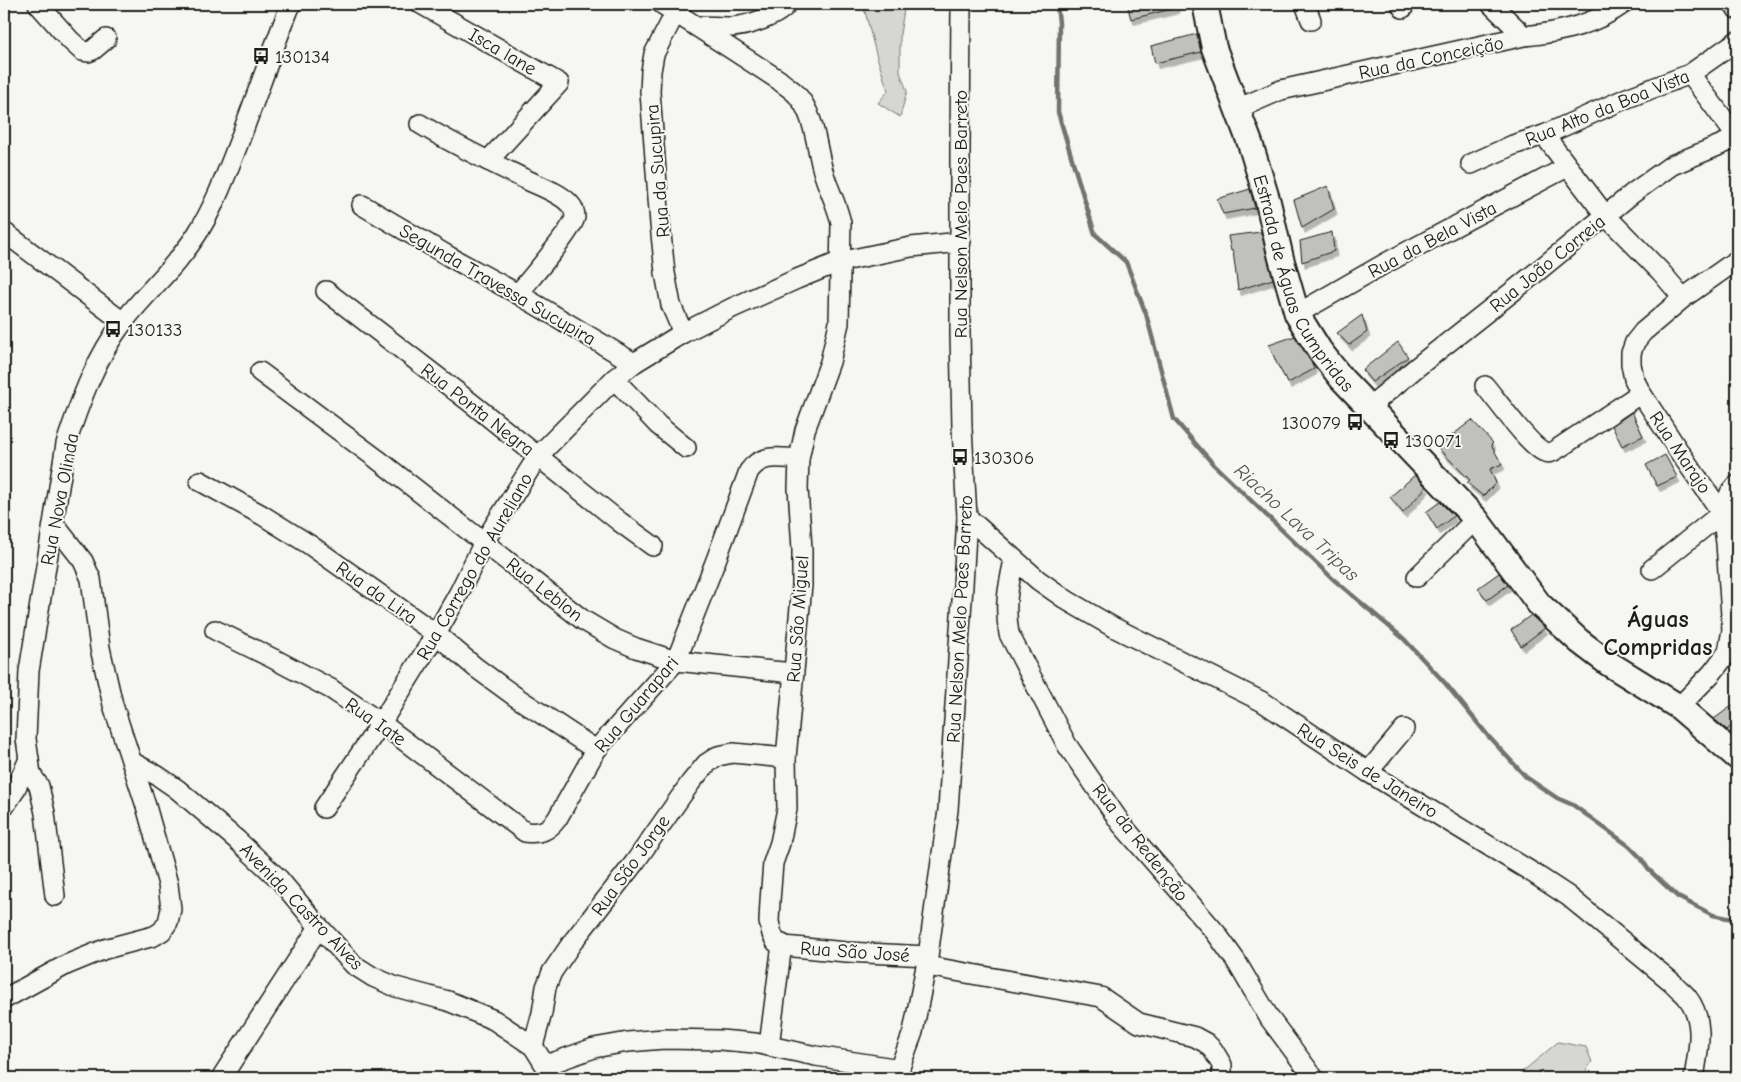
<svg xmlns="http://www.w3.org/2000/svg" width="1741" height="1082" font-family="'Comic Neue',sans-serif">
<style>
.green{fill:#d6d6d2;stroke:#797977}
.lines{fill:none;stroke-linecap:round;stroke-linejoin:round}
.stream{stroke:#727271;stroke-width:4.5}
.building{fill:#c0c0bd;stroke:#1c1c1c;filter:url(#shadow)}
.minor-casing{stroke:#1c1c1c;stroke-width:22}
.major-casing{stroke:#1c1c1c;stroke-width:28}
.minor{stroke:#f6f6f2;stroke-width:19}
.major{stroke:#f6f6f2;stroke-width:24}
.labels{text-anchor:middle;stroke-width:4;stroke-linejoin:round;paint-order:stroke}
.street-label{font-size:19px;fill:#1c1c1c;stroke:#f6f6f2}
.poi-label{font-size:19px;fill:#1c1c1c;stroke:#f6f6f2;text-anchor:start}
.water-label{font-size:20px;font-style:italic;fill:#565654;stroke:#f6f6f2}
.district-label{font-size:24px;font-weight:bold;fill:#1c1c1c;stroke:#f6f6f2}
</style>
<defs>
<filter id="shadow"><feDropShadow dx="3" dy="5.5" stdDeviation="0" flood-color="#0004"/></filter>
</defs>
<rect width="100%" height="100%" fill="#f6f6f2"/>
<filter id="ink" filterUnits="userSpaceOnUse"><feTurbulence type="fractalNoise" baseFrequency=".02" numOctaves="2"/><feDisplacementMap in="SourceGraphic" scale="10" xChannelSelector="R" yChannelSelector="G"/><feConvolveMatrix kernelMatrix="1 2 1 2 8 2 1 2 1" color-interpolation-filters="sRGB"/></filter>
<g filter="url(#ink)">
<g class="green">
<polygon points="863,4 905,4 900,34 900,72 907,91 900,117 878,103 888,91 876,54"/>
<polygon points="1558,1042 1586,1047 1592,1062 1581,1078 1515,1078"/>
</g>
<g class="lines">
<polyline class="stream" points="1057,4 1059,23 1058,112 1072,159 1095,234 1126,262 1146,314 1174,419 1214,465 1333,579 1404,639 1445,683 1489,737 1526,777 1557,798 1573,805 1629,846 1641,858 1648,869 1678,897 1713,915 1737,920"/>
</g>
<g class="building">
<polygon points="1127,4 1176,4 1176,8 1131,19"/>
<polygon points="1197,34 1201,52 1155,63 1151,46"/>
<polygon points="1328,186 1334,209 1302,228 1294,200"/>
<polygon points="1250,189 1255,208 1223,214 1217,199"/>
<polygon points="1261,232 1273,279 1238,290 1233,251 1231,251 1228,236"/>
<polygon points="1332,232 1334,251 1302,262 1300,241"/>
<polygon points="1362,315 1367,332 1349,345 1337,333"/>
<polygon points="1295,336 1312,363 1314,369 1288,383 1277,364 1269,345"/>
<polygon points="1398,342 1408,357 1372,382 1362,370"/>
<polygon points="1632,412 1643,436 1622,446 1612,426"/>
<polygon points="1472,420 1493,443 1491,445 1502,464 1490,469 1496,483 1483,496 1467,483 1470,480 1437,447"/>
<polygon points="1665,455 1677,477 1657,486 1646,465"/>
<polygon points="1415,475 1426,487 1403,513 1390,497"/>
<polygon points="1440,502 1454,516 1437,529 1426,512"/>
<polygon points="1499,573 1508,585 1487,600 1478,588"/>
<polygon points="1531,615 1545,628 1521,646 1511,630"/>
<polygon points="1737,702 1737,721 1727,730 1714,719"/>
</g>
<g class="lines">
<g class="minor-casing">
<g id="minor">
<polyline points="38,4 70,40 82,51 88,52 93,50 106,39"/>
<polyline points="421,4 559,83 488,161"/>
<path d="M662,4L779,80C784,85 792,89 797,95C815,115 816,147 823,171C828,189 837,204 841,223L839,323L830,362L805,430L799,459L798,488L802,549V585L786,758L787,809L780,843L773,863L770,901L769,922L772,934L776,942L784,946L846,952L928,956"/>
<polyline points="680,4 654,54 651,71 650,92 660,224 665,273 671,305 683,333"/>
<polyline points="1305,4 1311,20"/>
<polyline points="1401,4 1403,8"/>
<polyline points="1491,4 1524,36"/>
<polyline points="1734,4 1737,9"/>
<path d="M696,26C708,26 720,27 732,27C747,26 779,16 787,4"/>
<polyline points="1690,74 1737,137"/>
<path d="M1237,109L1281,90L1524,36C1559,33 1594,25 1623,4"/>
<path d="M420,124C454,145 490,162 525,179C539,186 558,192 569,203C573,207 575,212 575,217C573,230 529,280 518,294"/>
<polyline points="1544,135 1605,215 1661,272 1683,298"/>
<polyline points="1471,164 1513,145 1544,135 1627,98 1690,74 1737,41"/>
<polyline points="362,205 450,257 518,294 634,363"/>
<polyline points="4,232 123,322"/>
<polyline points="326,291 470,402 620,522 653,546"/>
<polyline points="1297,314 1384,264 1567,167"/>
<polyline points="260,372 377,459 583,620 615,639 636,648 676,661 793,673"/>
<polyline points="614,379 658,425 686,448"/>
<path d="M1485,386C1496,399 1531,448 1545,452C1550,454 1555,451 1559,448L1641,393"/>
<polyline points="1369,407 1417,367 1517,288 1633,193 1672,165 1737,138"/>
<polyline points="200,481 262,515 310,545 436,634 475,667 516,697 596,750"/>
<path d="M967,517L1038,580L1068,601L1113,627L1263,702L1368,772L1530,871L1568,896L1673,983C1677,988 1683,992 1687,997C1706,1021 1698,1051 1694,1078"/>
<path d="M1014,560C1008,588 1004,605 1009,634L1067,745L1122,825L1216,933L1236,961L1270,1019L1314,1078"/>
<polyline points="1652,569 1722,513 1730,493 1737,485"/>
<polyline points="1417,577 1476,519"/>
<path d="M215,630L274,659L331,689L381,723L525,832C540,834 548,831 557,819L596,750L676,661L716,560L749,471C762,453 779,458 799,459"/>
<polyline points="1679,707 1712,673 1728,652 1732,630 1726,543 1722,513 1680,453 1641,393 1634,379 1631,364 1631,353 1635,342 1643,332 1683,298 1737,260"/>
<polyline points="132,762 158,776 177,789 237,840 279,879 319,927 354,965 373,977 396,987 448,1001 494,1020 533,1046 553,1078"/>
<polyline points="1368,772 1404,729"/>
<polyline points="4,807 14,792 29,759"/>
<polyline points="324,808 381,723 436,634 459,593 484,542 538,456 614,379 634,363 683,333 732,308 797,279 839,262 911,247 961,242"/>
<path d="M55,896L45,813L39,786L31,774L26,739L29,671L66,444C80,401 96,357 124,321C147,291 176,267 197,234C213,209 224,180 235,152C254,103 271,53 291,4"/>
<polyline points="927,966 1101,997 1139,1023 1195,1037 1206,1043 1213,1050 1222,1065 1222,1078"/>
<polyline points="4,999 66,965 105,949 154,936 162,931 168,922 171,909 168,884 146,806 113,705 100,648 91,579 83,561 54,524"/>
<polyline points="533,1046 542,1013 546,987 552,972 574,940 635,862 691,782 706,764 718,756 733,753 786,758"/>
<polyline points="769,1046 782,944"/>
<polyline points="546,1065 594,1048 628,1042 664,1039 720,1040 755,1043 816,1056 900,1069"/>
<polyline points="221,1078 319,927"/>
<polyline points="896,1078 913,1032 928,956 948,810 963,585 967,517 962,428 960,333 960,150 961,4"/>
</g>
</g>
<g class="major-casing">
<g id="major">
<path id="s1" d="M1205,4L1214,48L1250,143L1268,202L1281,258L1297,314L1320,351L1342,379L1476,519L1539,604L1579,641L1608,663L1679,707L1737,757"/>
</g>
</g>
<use href="#minor" class="minor"/>
<use href="#major" class="major"/>
</g>
</g>
<defs>
<g id="bus-bare" transform="scale(1.35)"><path d="M-5-6H5V4H4V6H2V4H-2V6H-4V4H-5ZM-3.5-4V0h7V-4ZM-3.5 1.2v1.5H-2V1.2ZM2 1.2v1.5H3.5V1.2Z" fill="#1c1c1c" stroke="#f6f6f2" stroke-width="2.5" paint-order="stroke"/></g>
</defs>
<g fill-rule="evenodd">
<use href="#bus-bare" x="261" y="56"/>
<use href="#bus-bare" x="113" y="329"/>
<use href="#bus-bare" x="1355" y="422"/>
<use href="#bus-bare" x="1391" y="440"/>
<use href="#bus-bare" x="960" y="457"/>
</g>
<g class="labels">
<g class="street-label">
<text transform="translate(503 51) rotate(30)" y="7">Isca lane</text>
<text transform="translate(1431 57) rotate(-12)" y="7">Rua da Conceição</text>
<text transform="translate(1607 107) rotate(-22)" y="7">Rua Alto da Boa Vista</text>
<text transform="translate(657 171) rotate(-95)" y="7">Rua da Sucupira</text>
<text transform="translate(960 214) rotate(-90)" y="7">Rua Nelson Melo Paes Barreto</text>
<text transform="translate(1432 239) rotate(-28)" y="7">Rua da Bela Vista</text>
<text transform="translate(1547 263) rotate(-39)" y="7">Rua João Correia</text>
<text dy="7" stroke="none"><textPath href="#s1" startOffset="298">Estrada de Águas Cumpridas</textPath></text>
<text transform="translate(498 284) rotate(30)" y="7">Segunda Travessa Sucupira</text>
<text transform="translate(478 409) rotate(38)" y="7">Rua Ponta Negra</text>
<text transform="translate(1681 452) rotate(56)" y="7">Rua Marajo</text>
<text transform="translate(59 499) rotate(-79)" y="7">Rua Nova Olinda</text>
<text transform="translate(474 566) rotate(-60)" y="7">Rua Corrego do Aureliano</text>
<text transform="translate(545 589) rotate(38)" y="7">Rua Leblon</text>
<text transform="translate(377 592) rotate(35)" y="7">Rua da Lira</text>
<text transform="translate(797 619) rotate(-86)" y="7">Rua São Miguel</text>
<text transform="translate(959 619) rotate(-87)" y="7">Rua Nelson Melo Paes Barreto</text>
<text transform="translate(636 704) rotate(-50)" y="7">Rua Guarapari</text>
<text transform="translate(376 721) rotate(35)" y="7">Rua Iate</text>
<text transform="translate(1368 770) rotate(32)" y="7">Rua Seis de Janeiro</text>
<text transform="translate(1141 842) rotate(52)" y="7">Rua da Redenção</text>
<text transform="translate(630 865) rotate(-54)" y="7">Rua São Jorge</text>
<text transform="translate(302 906) rotate(46)" y="7">Avenida Castro Alves</text>
<text transform="translate(855 951) rotate(4)" y="7">Rua São José</text>
</g>
<g class="poi-label">
<text x="275" y="63">130134</text>
<text x="127" y="336">130133</text>
<text x="1341" y="429" text-anchor="end">130079</text>
<text x="1405" y="447">130071</text>
<text x="974" y="464">130306</text>
</g>
<g class="water-label">
<text transform="translate(1297 522) rotate(43)" y="7">Riacho Lava Tripas</text>
</g>
<g class="district-label">
<text x="1658" y="627">Águas<tspan x="1658" dy="28">Compridas</tspan></text>
</g>
</g>
<rect width="1741" height="1082" fill="none" stroke="#f6f6f2" stroke-width="20"/>
<rect x="10" y="10" width="1721" height="1062" fill="none" stroke="#1c1c1c" stroke-width="2" filter="url(#ink)"/>
</svg>
